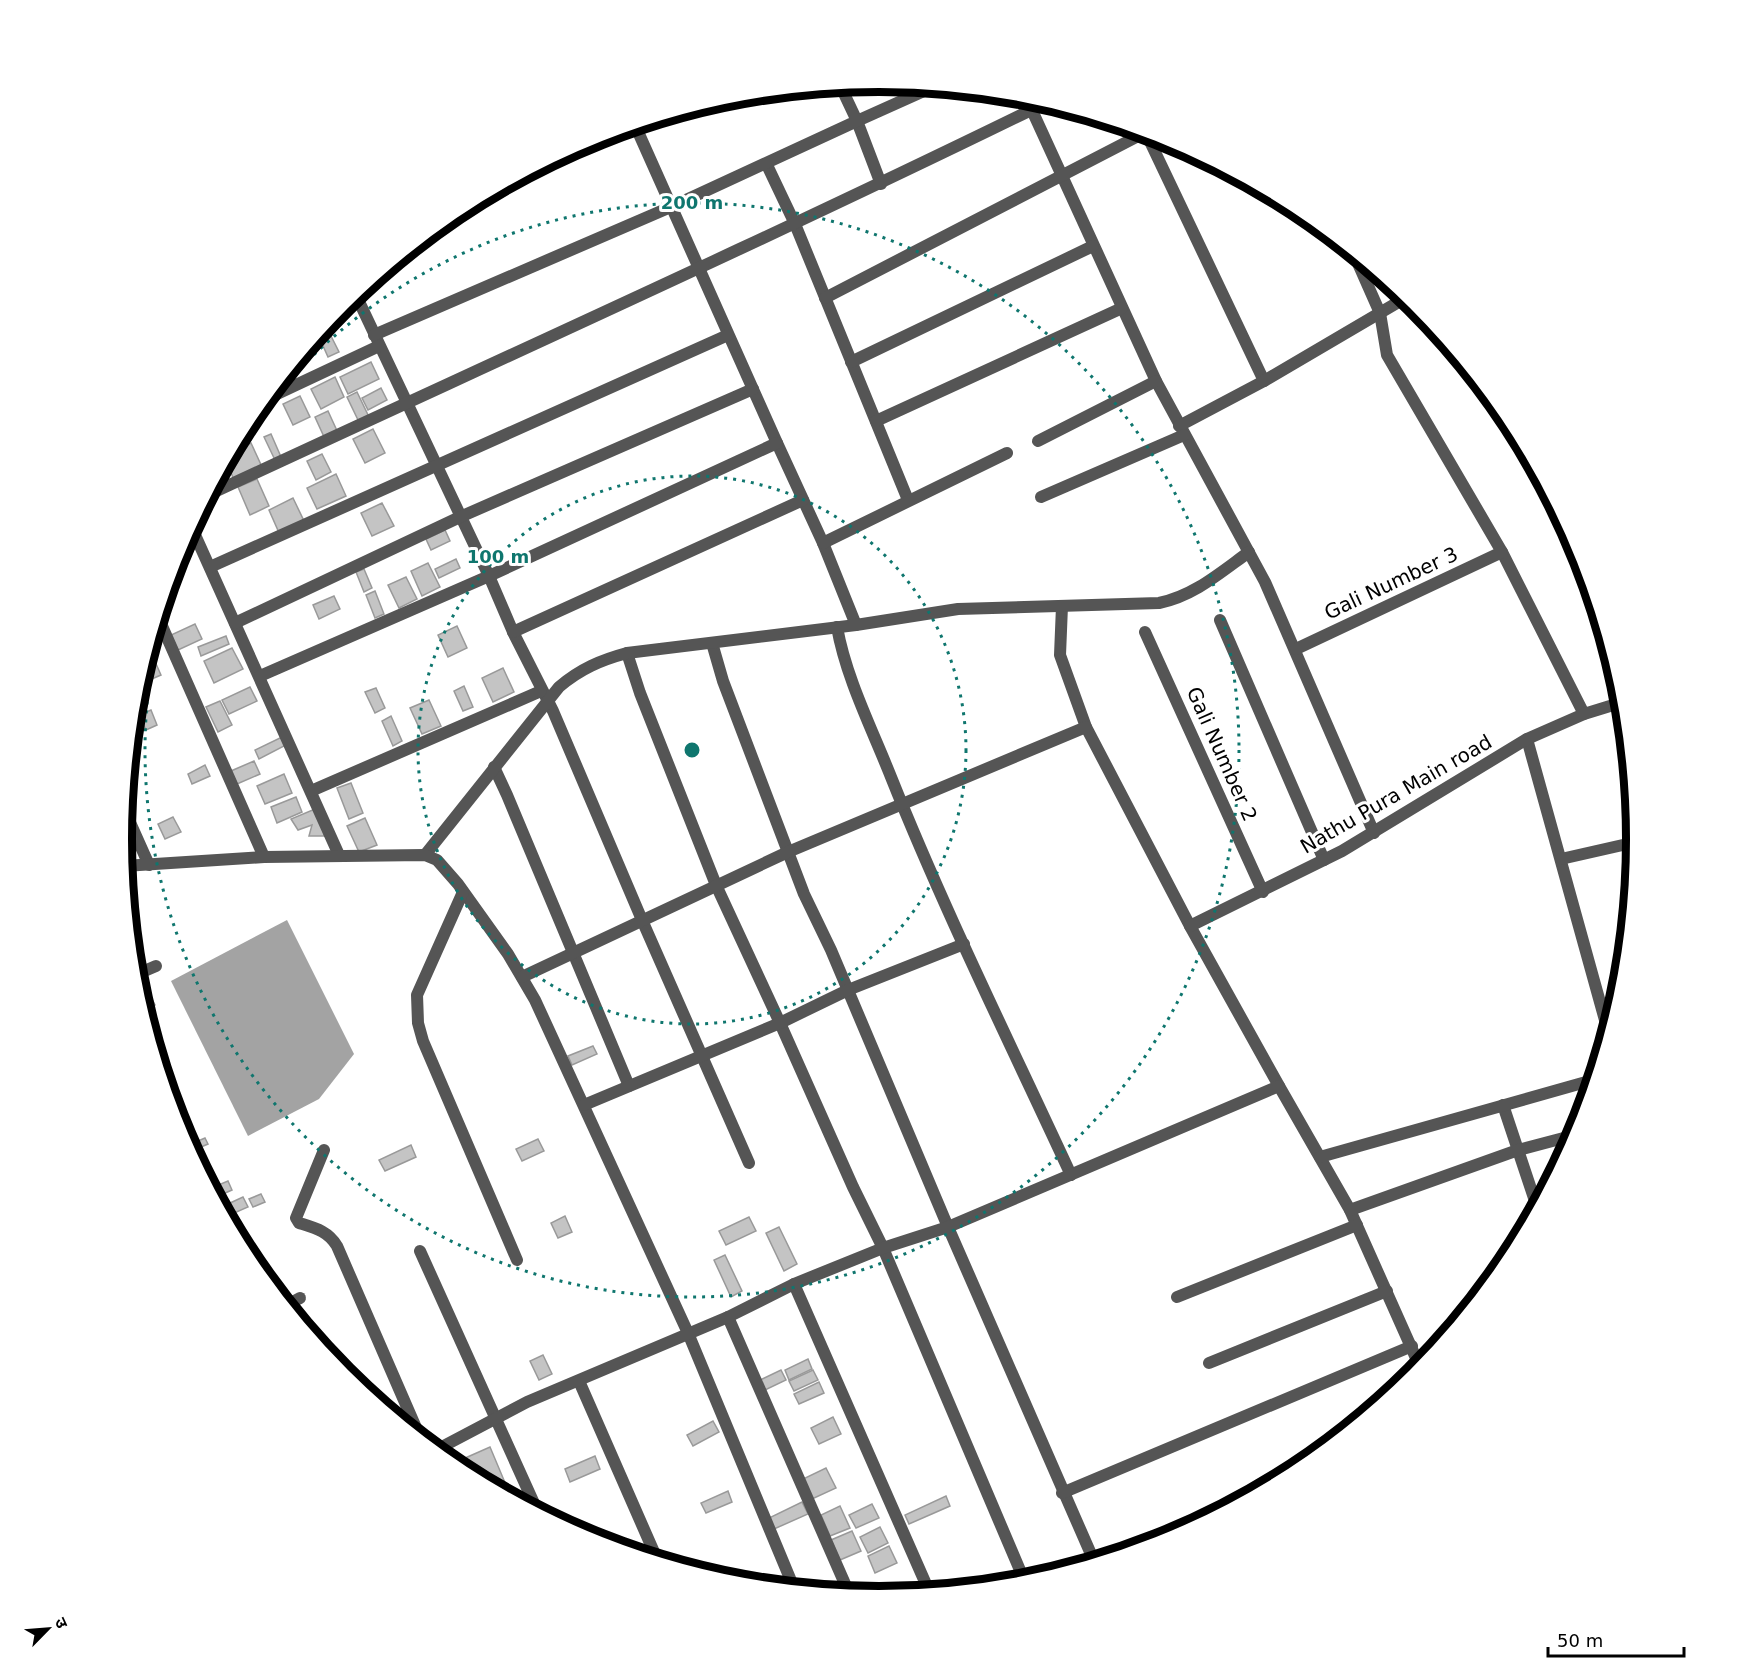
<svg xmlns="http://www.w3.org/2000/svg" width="1758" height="1677" font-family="'DejaVu Sans','Noto Sans Devanagari',sans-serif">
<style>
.water{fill:#a3a3a3}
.building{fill:#c4c4c4;stroke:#999;stroke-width:1.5}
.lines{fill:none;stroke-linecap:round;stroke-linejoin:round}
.minor{stroke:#555;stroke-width:12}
.ring{fill:none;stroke:#0f766e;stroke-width:3;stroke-dasharray:3 6}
.labels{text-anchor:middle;stroke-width:6;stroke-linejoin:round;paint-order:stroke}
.street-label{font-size:20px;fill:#000;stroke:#fff}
.rim{fill:none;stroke:#000;stroke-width:8}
.centre{fill:#0f766e;stroke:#fff;stroke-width:3}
.ring-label{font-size:18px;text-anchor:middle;font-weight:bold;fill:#0f766e;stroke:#fff;stroke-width:6;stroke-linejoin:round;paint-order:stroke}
</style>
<rect width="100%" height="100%" fill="#fff"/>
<polygon class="water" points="287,920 354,1054 319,1099 248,1136 171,981"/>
<g class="building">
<polygon points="330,334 339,352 328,357 320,339"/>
<polygon points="371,362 379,379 348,394 340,377"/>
<polygon points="285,374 290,387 280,391 277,384"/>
<polygon points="335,377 344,397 321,409 311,389"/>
<polygon points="381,388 387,400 368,410 362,398"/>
<polygon points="357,392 369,417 359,422 347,397"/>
<polygon points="300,396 310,417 293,425 283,404"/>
<polygon points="328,411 338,433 325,439 315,417"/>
<polygon points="373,429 385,453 365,463 353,439"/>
<polygon points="271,434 281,457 275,460 264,437"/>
<polygon points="251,443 262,467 234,480 226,461 230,453"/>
<polygon points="322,454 331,472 316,480 307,461"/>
<polygon points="223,466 228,478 216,484 215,482"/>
<polygon points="336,474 346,496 317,509 307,488"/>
<polygon points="257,479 269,506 250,515 238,487"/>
<polygon points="293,498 305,523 280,535 269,510"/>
<polygon points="382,503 394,526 372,536 361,513"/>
<polygon points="445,530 450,541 431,550 426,539"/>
<polygon points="456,559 460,568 439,578 435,569"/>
<polygon points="428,563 440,587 422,596 411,571"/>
<polygon points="364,569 372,588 364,592 356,572"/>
<polygon points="406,577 417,599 399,608 388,585"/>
<polygon points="375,591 384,614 375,618 366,595"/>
<polygon points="334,596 340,609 319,619 313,605"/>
<polygon points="195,624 202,639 178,650 171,635"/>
<polygon points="457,626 467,648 448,657 438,635"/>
<polygon points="226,636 229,644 201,656 198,647"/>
<polygon points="149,648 161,675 147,681 142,670"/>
<polygon points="232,648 243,669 214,683 204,661"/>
<polygon points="503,668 514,692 493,702 482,678"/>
<polygon points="464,686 473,707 463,711 454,691"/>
<polygon points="250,687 257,701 229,714 222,700"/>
<polygon points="376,688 385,708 375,713 365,692"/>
<polygon points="429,700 441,726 422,734 410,708"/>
<polygon points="220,701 232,725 218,732 206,707"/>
<polygon points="151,710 157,725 146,730 139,715"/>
<polygon points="391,716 402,741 393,746 382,721"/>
<polygon points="282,737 286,745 259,759 255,750"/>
<polygon points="254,761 260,774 237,784 231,771"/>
<polygon points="205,765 210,776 192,784 188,774"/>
<polygon points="284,774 292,793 265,804 257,786"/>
<polygon points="351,783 363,813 349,819 337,788"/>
<polygon points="296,797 302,812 277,823 271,807"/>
<polygon points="315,809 325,836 309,836 312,825 298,830 291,819"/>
<polygon points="173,817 181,832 165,839 158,824"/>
<polygon points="365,818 377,845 359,852 347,826"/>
<polygon points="123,826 129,844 122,847 122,838"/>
<polygon points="152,999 155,1005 144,1011 142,1004"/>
<polygon points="155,1024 161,1038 153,1042 148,1027"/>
<polygon points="593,1046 597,1054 572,1065 568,1056"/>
<polygon points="205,1138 208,1144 194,1150 191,1144"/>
<polygon points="538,1139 544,1151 522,1161 516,1149"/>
<polygon points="411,1145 416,1157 385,1171 379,1160"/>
<polygon points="228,1181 232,1190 216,1197 211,1188"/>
<polygon points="261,1194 265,1202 253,1207 249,1199"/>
<polygon points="243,1197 248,1207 232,1214 228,1204"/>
<polygon points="565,1216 572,1232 558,1238 551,1223"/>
<polygon points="749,1217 756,1231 726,1245 719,1231"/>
<polygon points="779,1227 797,1264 784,1271 766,1233"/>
<polygon points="725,1255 742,1291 731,1297 714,1260"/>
<polygon points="543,1355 552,1374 539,1380 530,1361"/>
<polygon points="808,1359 812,1369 789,1380 785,1370"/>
<polygon points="781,1370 786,1380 765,1390 760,1380"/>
<polygon points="813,1370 818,1380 794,1391 789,1381"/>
<polygon points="819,1382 824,1393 799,1404 794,1394"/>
<polygon points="833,1417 841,1434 819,1444 811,1428"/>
<polygon points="713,1421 719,1432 693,1446 687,1435"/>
<polygon points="490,1447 506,1485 497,1489 469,1474 463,1459"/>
<polygon points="595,1456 600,1469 570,1482 565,1469"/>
<polygon points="826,1468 836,1488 812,1499 803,1479"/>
<polygon points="728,1491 732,1502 706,1513 701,1503"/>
<polygon points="946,1496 950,1506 909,1524 905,1515"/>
<polygon points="802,1502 808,1514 774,1529 769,1518"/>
<polygon points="872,1504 879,1518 856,1528 849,1515"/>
<polygon points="840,1506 850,1528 830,1536 821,1515"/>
<polygon points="880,1527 888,1543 868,1553 860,1537"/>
<polygon points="852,1531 861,1551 840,1560 831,1540"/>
<polygon points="889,1546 897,1563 875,1573 868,1556"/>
</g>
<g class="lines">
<g class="minor">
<polyline points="1025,95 1156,381 1265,582 1374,833"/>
<polyline points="635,125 777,443 823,543 856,625"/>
<polyline points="1145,131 1264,381"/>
<polyline points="767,165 795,224 908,500"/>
<polyline points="881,184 857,121 935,86"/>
<polyline points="1353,252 1380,313 1387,355 1502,552 1584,714"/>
<polyline points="355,293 489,576 513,632 553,711 642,920 749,1163"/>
<polyline points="825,298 1146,132"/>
<polyline points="374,335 673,206 857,121 840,85"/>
<polyline points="851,362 1093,246"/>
<polyline points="264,400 379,346"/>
<polyline points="876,421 1122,308"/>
<polyline points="1179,426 1264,381 1407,297"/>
<polyline points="1038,441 1156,381"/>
<path d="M208,495C483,367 759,243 1031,110"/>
<polyline points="1041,497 1184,435"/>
<polyline points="191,526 339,855"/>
<polyline points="823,543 1007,453"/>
<polyline points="210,567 728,335"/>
<polyline points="1062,606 1060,655 1086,727 1190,926 1279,1086 1350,1210 1420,1367"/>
<polyline points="158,617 264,857"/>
<polyline points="1220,620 1324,860"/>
<polyline points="235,623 460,517 753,389"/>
<path d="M837,627C846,678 872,729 891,777C945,912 1010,1043 1071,1175"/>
<polyline points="513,632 803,500"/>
<polyline points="1145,632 1263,892"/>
<polyline points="712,643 723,681 804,894 831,950 948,1227 1094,1561"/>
<polyline points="1296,649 1502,552"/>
<polyline points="627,653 640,693 716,885 780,1023 853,1187 883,1248 1025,1582"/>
<polyline points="260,676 489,576 777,443"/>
<polyline points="1527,739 1608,1031"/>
<polyline points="494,767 507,795 629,1086"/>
<polyline points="311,791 541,691"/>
<polyline points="124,809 149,865"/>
<path d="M425,855L559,687C580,669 601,660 627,653L856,625L958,609L1159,603C1194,596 1221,572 1249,552"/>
<polyline points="1561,859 1636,842"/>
<polyline points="124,866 264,857 425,855 437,860 458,884 508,954 535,1000 688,1333 794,1588"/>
<polyline points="463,892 417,995 418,1023 423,1041 517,1260"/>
<polyline points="1190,926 1342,851 1527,739 1584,714 1623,702"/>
<polyline points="135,975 156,966"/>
<polyline points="522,977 788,852 1086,727"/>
<polyline points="584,1105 780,1023 848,990 964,944"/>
<polyline points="1503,1105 1537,1207"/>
<path d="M324,1150L296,1218L299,1223C315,1228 328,1231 337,1246L420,1437"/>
<polyline points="1320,1157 1593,1080"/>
<polyline points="1350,1210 1518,1150 1575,1135"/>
<polyline points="420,1251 537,1510"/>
<polyline points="794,1284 929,1591"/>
<polyline points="1177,1297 1357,1225"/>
<polyline points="287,1305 300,1298"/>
<polyline points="728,1317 849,1593"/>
<polyline points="1209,1363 1387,1291"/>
<polyline points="579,1381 657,1559"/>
<polyline points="436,1450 527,1402 728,1317 794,1284 883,1248 948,1227 1279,1086"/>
<polyline points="1062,1493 1412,1346"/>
</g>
</g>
<g class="ring">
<circle cx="692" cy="750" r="274"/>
<circle cx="692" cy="750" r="547"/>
</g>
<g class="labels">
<g class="street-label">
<text transform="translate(1391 583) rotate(-25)" y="7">Gali Number 3</text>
<text transform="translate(1222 754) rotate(66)" y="7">Gali Number 2</text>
<text transform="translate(1396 794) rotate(-30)" y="7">Nathu Pura Main road</text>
</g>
</g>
<path d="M0 0H1758V1677H0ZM132 839a747 747 0 1 1 1494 0a747 747 0 1 1-1494 0Z" fill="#fff" fill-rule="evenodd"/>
<path class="rim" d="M132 839a747 747 0 1 1 1494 0a747 747 0 1 1-1494 0Z"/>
<circle cx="692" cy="750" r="9" class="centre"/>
<g class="ring-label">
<text x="692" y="209">200 m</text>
<text x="498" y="563">100 m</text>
</g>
<g transform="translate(48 1629) rotate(65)" stroke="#ffffff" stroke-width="4.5" paint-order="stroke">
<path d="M0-4.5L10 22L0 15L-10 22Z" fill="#000000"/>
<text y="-9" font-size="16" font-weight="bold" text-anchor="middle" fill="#000000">उ</text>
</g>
<path d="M1548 1647v9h136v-9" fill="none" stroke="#000000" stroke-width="3"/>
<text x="1557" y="1647" font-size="18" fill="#000000" stroke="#ffffff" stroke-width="4.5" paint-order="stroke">50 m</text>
</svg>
